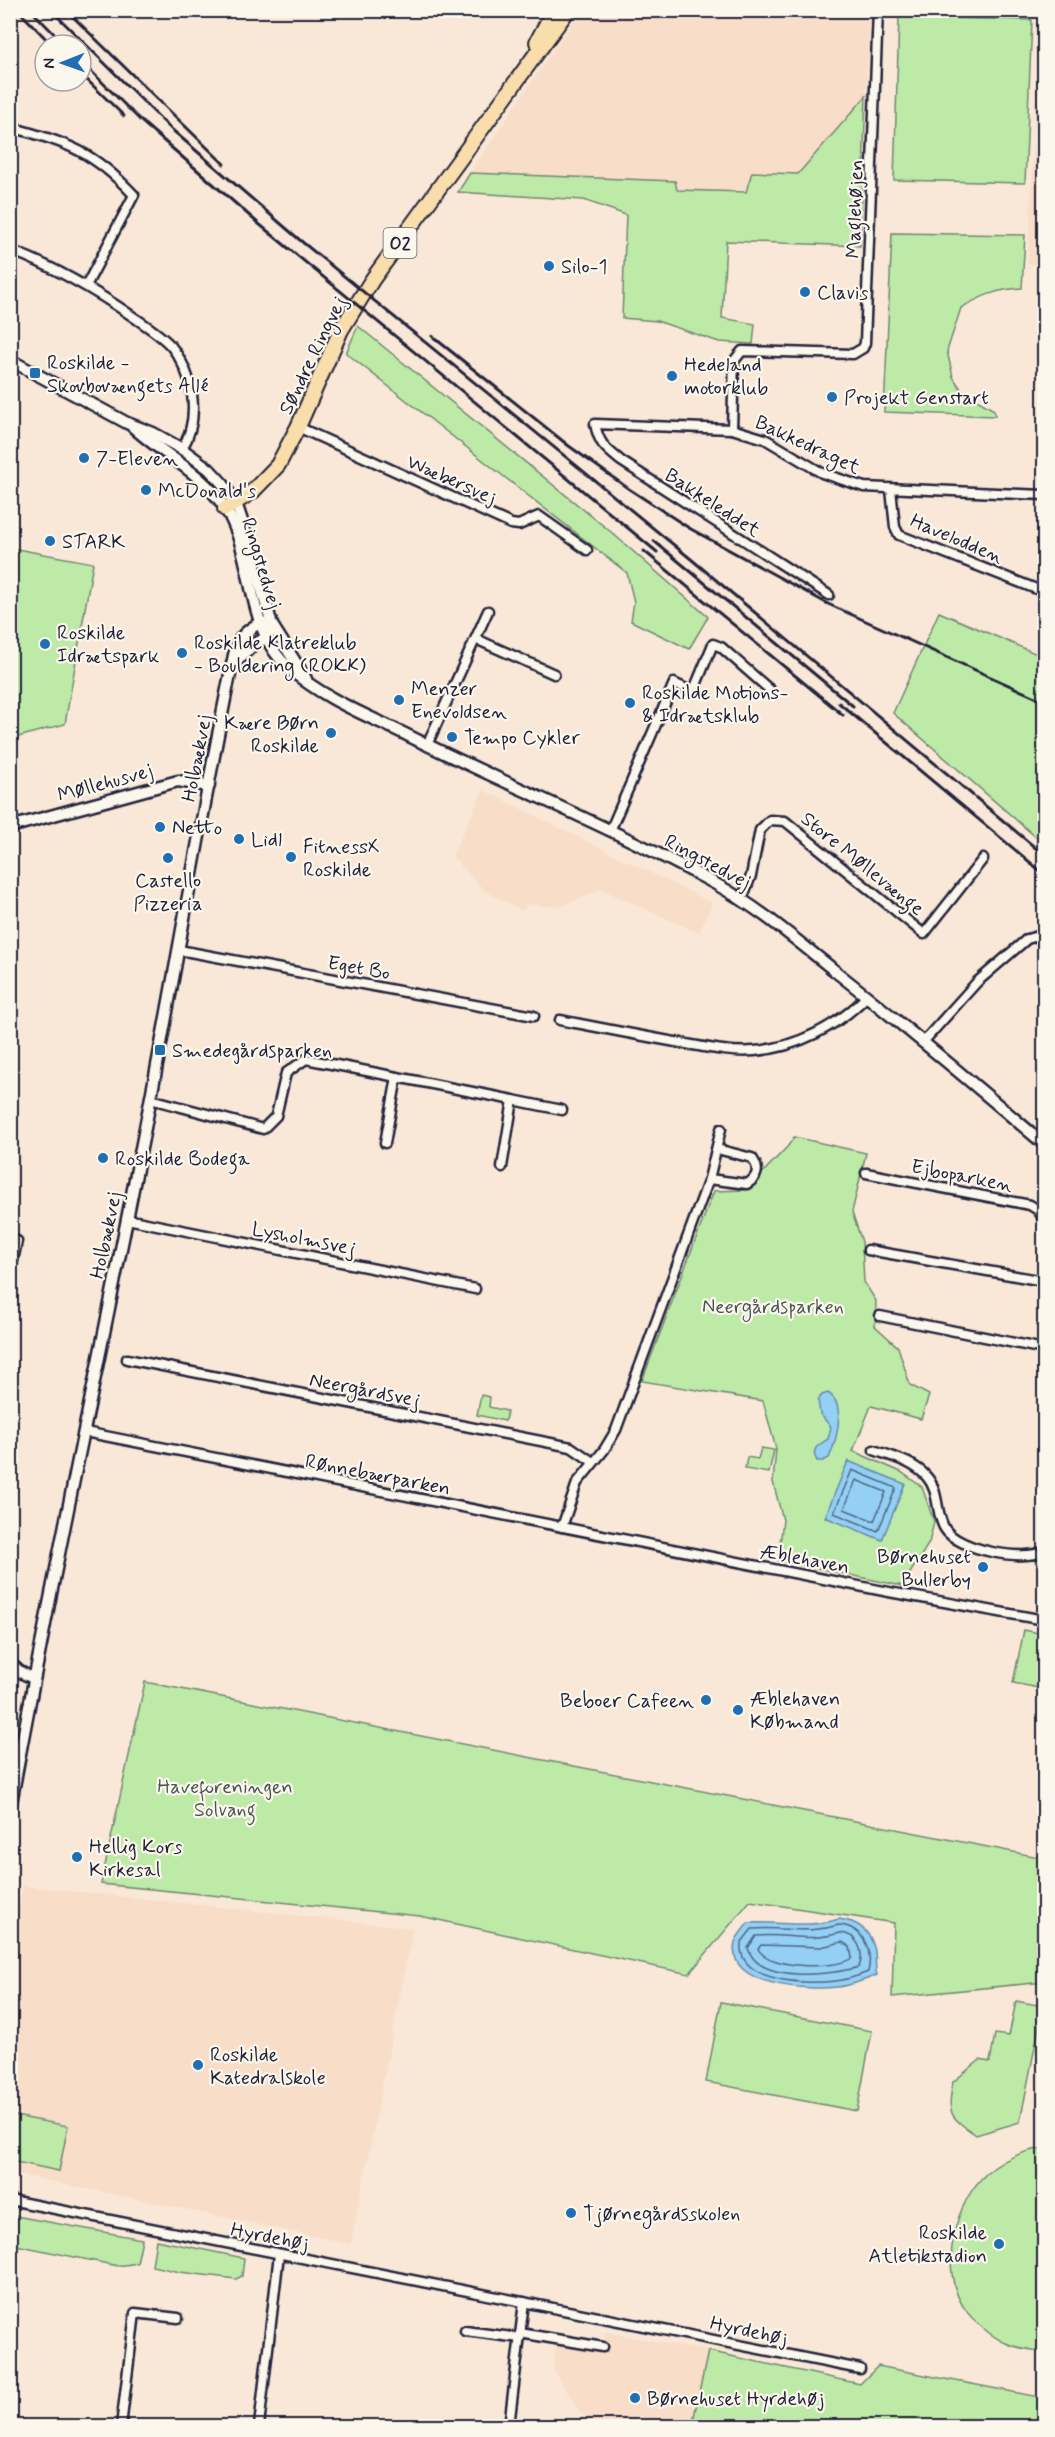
<svg xmlns="http://www.w3.org/2000/svg" width="1055" height="2437" font-family="Mynerve,sans-serif">
<style>
.built{fill:#f8ddc8}
.green{fill:#beeaa8;stroke:#708672;stroke-width:1.5}
.water{fill:#94cff4;stroke:#668aaa;stroke-width:1.5}
.lines{fill:none;stroke-linecap:round;stroke-linejoin:round}
.shore{stroke:#506785;stroke-width:1.5}
.minor-casing{stroke:#22223b;stroke-width:13}
.tertiary-casing{stroke:#22223b;stroke-width:15}
.primary-casing{stroke:#22223b;stroke-width:18}
.minor{stroke:#fbf7ec;stroke-width:8}
.tertiary{stroke:#fbf7ec;stroke-width:10}
.primary{stroke:#f9deab;stroke-width:14}
.rail{stroke:#22223b;stroke-width:3}
.poi-dot{fill:#1f6fb2;stroke:#fbf7ec;stroke-width:2}
.labels{text-anchor:middle;stroke-width:4.5;stroke-linejoin:round;paint-order:stroke}
.shield{fill:#fbf7ec;stroke:#636270;stroke-width:1.5}
.shield-label{font-size:18px;font-weight:bold;fill:#22223b}
.street-label{font-size:20px;fill:#22223b;stroke:#fbf7ec}
.poi-label{font-size:20px;fill:#22223b;stroke:#fbf7ec;text-anchor:start}
.park-label{font-size:20px;fill:#495456;stroke:#fbf7ec}
</style>
<rect width="100%" height="100%" fill="#f9e8d7"/>
<filter id="ink" filterUnits="userSpaceOnUse"><feTurbulence type="fractalNoise" baseFrequency=".0167" numOctaves="2"/><feDisplacementMap in="SourceGraphic" scale="12" xChannelSelector="R" yChannelSelector="G"/><feConvolveMatrix kernelMatrix="1 2 1 2 8 2 1 2 1" color-interpolation-filters="sRGB"/></filter>
<g filter="url(#ink)">
<g class="built">
<polygon points="580,11 870,11 866,96 798,174 752,172 746,192 677,190 675,181 470,173"/>
<polygon points="1040,11 1044,11 1044,264 1028,264"/>
<polygon points="483,790 712,903 699,933 601,889 559,907 526,904 523,911 485,891 452,856"/>
<polygon points="23,1886 413,1928 351,2244 11,2173 10,1956"/>
<polygon points="605,2332 708,2351 692,2426 590,2426 553,2370 556,2345 601,2352"/>
</g>
<g class="green">
<polygon points="899,17 1032,20 1025,183 894,180"/>
<polygon points="866,96 860,246 726,241 722,318 755,324 753,344 719,342 657,321 622,318 626,215 584,200 458,192 470,173 675,181 677,190 746,192 752,172 798,174"/>
<path d="M892,233L1025,235L1022,288C998,289 981,296 961,308L947,351L953,377L963,392L994,410L995,416L884,412Z"/>
<polygon points="358,326 611,532 708,617 689,649 631,621 634,602 627,573 346,353"/>
<polygon points="11,548 93,563 65,724 11,739"/>
<polygon points="939,612 1044,657 1044,844 893,713"/>
<polygon points="794,1137 866,1153 852,1212 862,1242 864,1282 876,1301 875,1326 898,1347 910,1385 929,1395 921,1419 871,1406 853,1451 901,1472 922,1487 934,1522 929,1543 902,1586 778,1560 783,1520 773,1482 776,1449 763,1401 642,1381 714,1191 746,1190 788,1146"/>
<polygon points="481,1395 490,1397 489,1407 507,1411 505,1421 477,1415"/>
<polygon points="761,1448 774,1450 769,1473 745,1469 747,1457 758,1459"/>
<polygon points="1024,1630 1044,1634 1044,1689 1013,1683"/>
<polygon points="145,1682 1044,1858 1044,1982 892,1997 894,1923 750,1901 689,1974 420,1916 101,1884"/>
<path d="M1016,2001L1043,2006L1020,2122L976,2135C949,2116 947,2114 953,2082L980,2060L990,2062L995,2034L1009,2036Z"/>
<polygon points="721,2002 872,2031 857,2111 706,2082"/>
<polygon points="10,2115 68,2126 59,2171 11,2161"/>
<path d="M1044,2148V2352C1033,2350 1019,2349 1008,2344C993,2338 971,2320 963,2306C939,2268 954,2203 986,2174C1003,2159 1023,2151 1044,2148Z"/>
<polygon points="10,2215 142,2239 137,2263 118,2266 11,2244"/>
<polygon points="156,2240 244,2258 242,2276 236,2279 180,2272 152,2266"/>
<polygon points="708,2351 860,2384 878,2366 1044,2398 1044,2426 692,2426"/>
</g>
<g class="water">
<path d="M828,1393C847,1404 836,1442 829,1458L823,1461H817C810,1449 818,1445 828,1439L831,1427L820,1414L818,1400L822,1395Z"/>
<polygon points="848,1461 905,1484 882,1540 825,1517"/>
<path d="M839,1919C856,1921 869,1929 874,1947C877,1956 874,1966 877,1975C865,1980 850,1986 837,1987C810,1990 725,1988 735,1942C737,1936 744,1929 748,1923C782,1921 806,1929 839,1919Z"/>
</g>
<g class="lines">
<g class="shore">
<polygon points="852,1470 896,1488 878,1531 834,1513"/>
<polygon points="856,1480 886,1492 874,1521 844,1509"/>
<path d="M839,1925C864,1927 873,1951 868,1972C858,1976 847,1980 836,1981C809,1984 737,1984 741,1943L752,1929C785,1926 806,1935 839,1925Z"/>
<path d="M840,1933C858,1934 865,1952 859,1967C831,1975 758,1984 748,1948L756,1936C788,1933 807,1943 840,1933Z"/>
<path d="M842,1942L850,1947L852,1958C834,1970 769,1969 758,1949L761,1945L821,1947Z"/>
</g>
<g class="minor-casing">
<g id="minor">
<path d="M10,127C67,142 94,152 134,195L86,286"/>
<path d="M10,250C55,267 96,291 135,318C147,326 161,335 171,346C194,375 201,417 182,449"/>
<polyline points="298,427 511,524 519,525 539,516 587,550"/>
<polyline points="732,429 734,361 742,351 853,354 863,348 865,343 878,10"/>
<polyline points="891,489 895,527 899,535 1044,592"/>
<path d="M829,595L621,461C605,448 599,444 595,424L732,429L765,439L822,473L864,487L1044,495"/>
<polyline points="476,639 554,674"/>
<polyline points="427,745 488,611"/>
<polyline points="610,831 674,683 693,692 713,644 721,647 770,690"/>
<polyline points="742,899 751,876 760,830 770,820 785,821 924,934 983,859"/>
<polyline points="179,950 534,1016"/>
<path d="M560,1020C601,1028 641,1036 681,1043C705,1047 730,1053 754,1051C796,1048 838,1026 867,996"/>
<polyline points="924,1041 977,982 1027,939 1038,936 1044,938"/>
<polyline points="151,1099 263,1129 276,1116 286,1073 306,1059 513,1100 502,1167"/>
<polyline points="513,1100 562,1110"/>
<polyline points="385,1143 397,1077"/>
<polyline points="866,1173 1030,1205 1038,1210 1044,1220"/>
<path d="M709,1179L747,1184C758,1177 760,1169 752,1158L717,1149"/>
<polyline points="127,1219 475,1289"/>
<polyline points="10,1240 17,1241 10,1276"/>
<polyline points="868,1250 1044,1281"/>
<polyline points="880,1316 1044,1349"/>
<polyline points="127,1359 571,1447 593,1462"/>
<polyline points="85,1432 889,1592 1044,1620"/>
<path d="M874,1450C893,1457 914,1462 927,1477C940,1492 935,1513 945,1529C958,1550 1024,1562 1044,1551"/>
<polyline points="562,1527 577,1483 604,1450 616,1430 709,1179 721,1129"/>
<polyline points="10,2200 860,2369"/>
<polyline points="465,2331 520,2338"/>
<polyline points="520,2333 603,2347"/>
<polyline points="121,2426 135,2313 178,2318"/>
<polyline points="259,2426 279,2254"/>
<polyline points="509,2426 524,2302"/>
</g>
</g>
<g class="tertiary-casing">
<g id="tertiary">
<polyline points="10,360 127,423 153,433 182,449 209,469 223,484 236,503 244,527 272,625 306,679"/>
<path d="M131,425C161,454 201,471 225,508C256,556 244,629 289,668C323,699 369,716 409,736C510,786 615,829 714,883C758,907 796,940 835,971C906,1027 975,1085 1044,1144"/>
<polyline points="231,667 252,646 267,637 270,631"/>
<polyline points="10,827 178,781 209,786"/>
<polyline points="10,1663 20,1672 33,1678"/>
<path d="M10,1809C52,1573 105,1338 150,1102C179,953 203,803 234,655C238,637 246,631 261,622L272,625"/>
</g>
</g>
<g class="primary-casing">
<g id="primary">
<polyline points="537,42 554,10"/>
<polyline points="225,509 253,491 278,465 298,427 341,330 372,280 568,10"/>
</g>
</g>
<use href="#minor" class="minor"/>
<use href="#tertiary" class="tertiary"/>
<use href="#primary" class="primary"/>
<g class="rail">
<polyline points="18,10 52,45"/>
<polyline points="31,10 65,45"/>
<polyline points="51,10 170,128 301,241 691,559 1044,855"/>
<polyline points="66,10 224,164"/>
<polyline points="81,61 141,121 259,224 657,552"/>
<polyline points="81,74 124,116"/>
<polyline points="432,336 569,446 629,489 689,528 828,604 1044,701"/>
<polyline points="654,541 853,706"/>
<polyline points="644,551 843,715"/>
<polyline points="839,703 1044,874"/>
</g>
</g>
</g>
<g class="poi-dot">
<circle cx="549" cy="266" r="6"/>
<circle cx="805" cy="292" r="6"/>
<rect x="29" y="367" width="12" height="12" rx="3"/>
<circle cx="672" cy="376" r="6"/>
<circle cx="832" cy="397" r="6"/>
<circle cx="84" cy="458" r="6"/>
<circle cx="146" cy="490" r="6"/>
<circle cx="50" cy="541" r="6"/>
<circle cx="45" cy="644" r="6"/>
<circle cx="182" cy="653" r="6"/>
<circle cx="399" cy="700" r="6"/>
<circle cx="630" cy="703" r="6"/>
<circle cx="331" cy="733" r="6"/>
<circle cx="452" cy="737" r="6"/>
<circle cx="160" cy="827" r="6"/>
<circle cx="239" cy="839" r="6"/>
<circle cx="291" cy="857" r="6"/>
<circle cx="168" cy="858" r="6"/>
<rect x="154" y="1044" width="12" height="12" rx="3"/>
<circle cx="103" cy="1158" r="6"/>
<circle cx="983" cy="1567" r="6"/>
<circle cx="706" cy="1700" r="6"/>
<circle cx="738" cy="1710" r="6"/>
<circle cx="77" cy="1857" r="6"/>
<circle cx="198" cy="2065" r="6"/>
<circle cx="571" cy="2213" r="6"/>
<circle cx="999" cy="2244" r="6"/>
<circle cx="635" cy="2398" r="6"/>
</g>
<g class="labels">
<rect class="shield" x="383.5" y="228" width="33" height="30" rx="4.5"/>
<g class="shield-label">
<text x="400" y="249">O2</text>
</g>
<g class="street-label">
<text transform="translate(854 209) rotate(-88)" y="7">Maglehøjen</text>
<text transform="translate(312 355) rotate(-64)" y="7">Søndre Ringvej</text>
<text transform="translate(808 444) rotate(25)" y="7">Bakkedraget</text>
<text transform="translate(452 479) rotate(24)" y="7">Wæbersvej</text>
<text transform="translate(713 502) rotate(33)" y="7">Bakkeleddet</text>
<text transform="translate(957 538) rotate(23)" y="7">Havelodden</text>
<text transform="translate(262 563) rotate(73)" y="7">Ringstedvej</text>
<text transform="translate(196 758) rotate(-79)" y="7">Holbækvej</text>
<text transform="translate(105 782) rotate(-15)" y="7">Møllehusvej</text>
<text transform="translate(708 861) rotate(28)" y="7">Ringstedvej</text>
<text transform="translate(863 863) rotate(39)" y="7">Store Møllevænge</text>
<text transform="translate(359 967) rotate(10)" y="7">Eget Bo</text>
<text transform="translate(962 1175) rotate(11)" y="7">Ejboparken</text>
<text transform="translate(105 1235) rotate(-78)" y="7">Holbækvej</text>
<text transform="translate(304 1238) rotate(11)" y="7">Lysholmsvej</text>
<text transform="translate(365 1389) rotate(11)" y="7">Neergårdsvej</text>
<text transform="translate(378 1474) rotate(11)" y="7">Rønnebærparken</text>
<text transform="translate(805 1558) rotate(11)" y="7">Æblehaven</text>
<text transform="translate(270 2236) rotate(11)" y="7">Hyrdehøj</text>
<text transform="translate(749 2330) rotate(12)" y="7">Hyrdehøj</text>
</g>
<g class="poi-label">
<text x="561" y="273">Silo-1</text>
<text x="817" y="299">Clavis</text>
<text x="47" y="369">Roskilde -<tspan x="47" dy="23">Skovbovængets Allé</tspan></text>
<text x="684" y="371">Hedeland<tspan x="684" dy="23">motorklub</tspan></text>
<text x="844" y="404">Projekt Genstart</text>
<text x="96" y="465">7-Eleven</text>
<text x="158" y="497">McDonald's</text>
<text x="62" y="548">STARK</text>
<text x="57" y="639">Roskilde<tspan x="57" dy="23">Idrætspark</tspan></text>
<text x="194" y="649">Roskilde Klatreklub<tspan x="194" dy="23">- Bouldering (ROKK)</tspan></text>
<text x="411" y="695">Menzer<tspan x="411" dy="23">Enevoldsen</tspan></text>
<text x="642" y="699">Roskilde Motions-<tspan x="642" dy="23">&amp; Idrætsklub</tspan></text>
<text x="319" y="729" text-anchor="end">Kære Børn<tspan x="319" dy="23">Roskilde</tspan></text>
<text x="464" y="744">Tempo Cykler</text>
<text x="172" y="834">Netto</text>
<text x="251" y="846">Lidl</text>
<text x="303" y="853">FitnessX<tspan x="303" dy="23">Roskilde</tspan></text>
<text x="168" y="887" text-anchor="middle">Castello<tspan x="168" dy="23">Pizzeria</tspan></text>
<text x="172" y="1057">Smedegårdsparken</text>
<text x="115" y="1165">Roskilde Bodega</text>
<text x="971" y="1563" text-anchor="end">Børnehuset<tspan x="971" dy="23">Bullerby</tspan></text>
<text x="750" y="1705">Æblehaven<tspan x="750" dy="23">Købmand</tspan></text>
<text x="694" y="1707" text-anchor="end">Beboer Cafeen</text>
<text x="89" y="1853">Hellig Kors<tspan x="89" dy="23">Kirkesal</tspan></text>
<text x="210" y="2061">Roskilde<tspan x="210" dy="23">Katedralskole</tspan></text>
<text x="583" y="2220">Tjørnegårdsskolen</text>
<text x="987" y="2239" text-anchor="end">Roskilde<tspan x="987" dy="23">Atletikstadion</tspan></text>
<text x="647" y="2405">Børnehuset Hyrdehøj</text>
</g>
<g class="park-label">
<text x="773" y="1313">Neergårdsparken</text>
<text x="225" y="1793">Haveforeningen<tspan x="225" dy="23">Solvang</tspan></text>
</g>
</g>
<rect width="1055" height="2437" fill="none" stroke="#fbf7ec" stroke-width="36"/>
<rect x="18" y="18" width="1019" height="2401" fill="none" stroke="#22223b" stroke-width="2" filter="url(#ink)"/>
<g transform="translate(63 63) rotate(269)"><circle r="28" fill="#fbf7ec" stroke="#a4a2a5" stroke-width="1.5"/>
<path d="M0-4.5L10 22L0 15L-10 22Z" fill="#1f6fb2"/>
<text y="-9" font-size="16" font-weight="bold" text-anchor="middle" fill="#22223b">N</text>
</g>
</svg>
